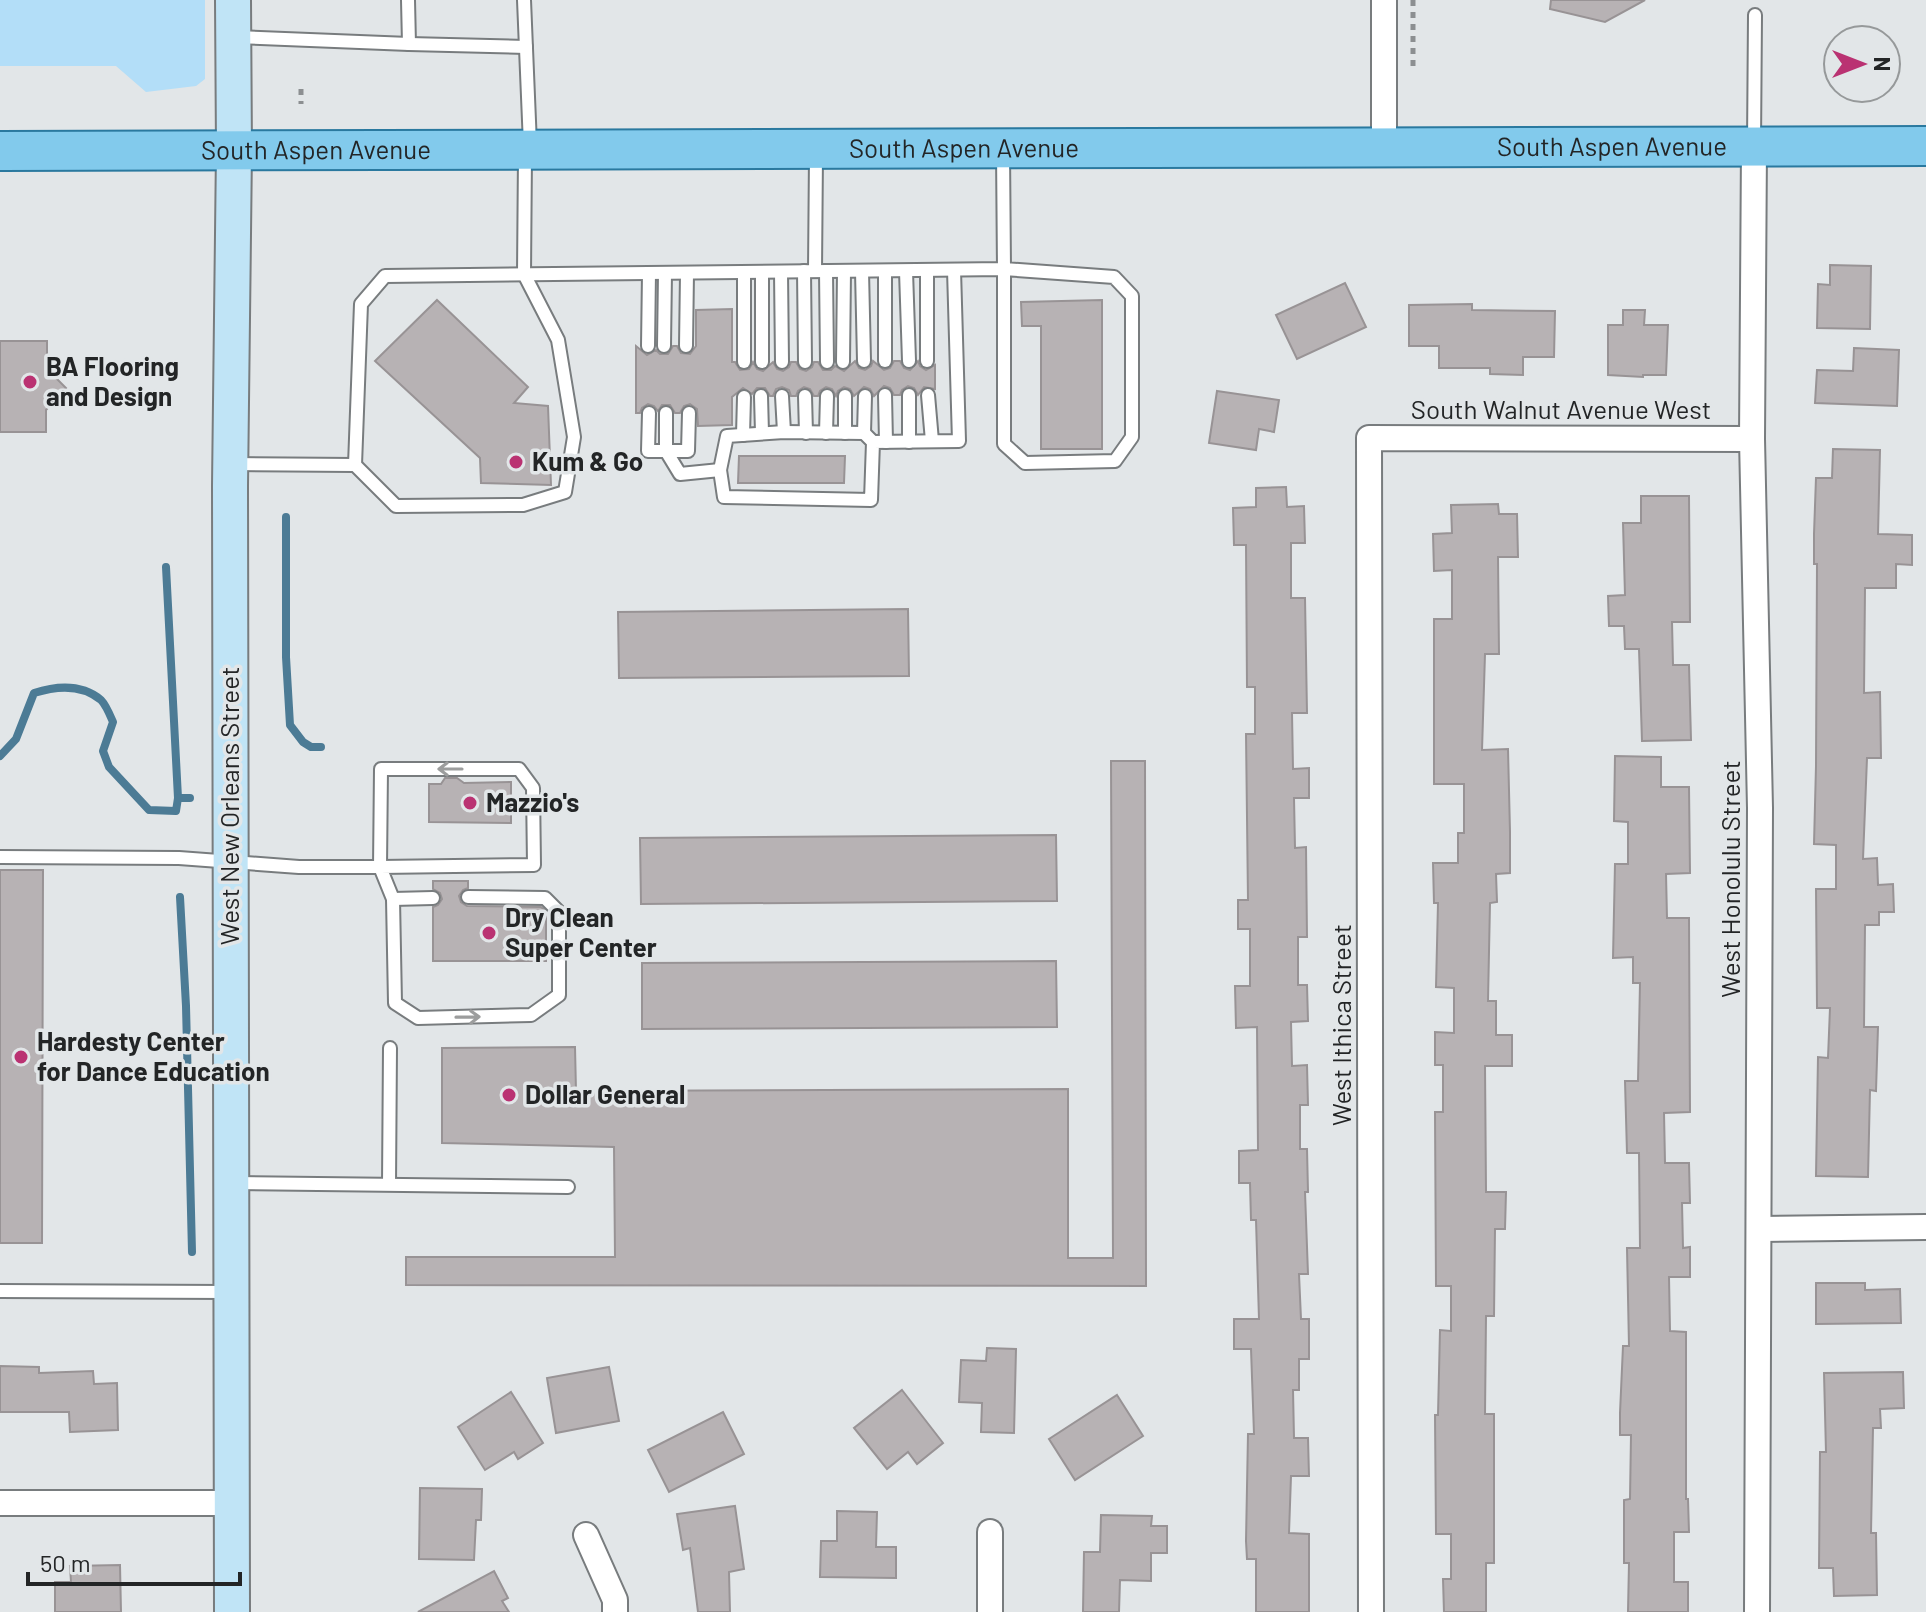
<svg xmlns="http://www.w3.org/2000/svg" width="1926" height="1612" font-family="Barlow,sans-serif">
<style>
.green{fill:#b3def8}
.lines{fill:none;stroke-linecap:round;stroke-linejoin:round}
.stream{stroke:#4c7b95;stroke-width:8}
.building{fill:#b7b2b4;stroke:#989395;stroke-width:2}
.lane-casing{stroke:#787c7e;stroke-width:16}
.street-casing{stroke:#787c7e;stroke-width:28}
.secondary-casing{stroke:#787c7e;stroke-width:38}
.primary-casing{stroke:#2a799f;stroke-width:42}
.path{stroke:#8c8f91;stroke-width:5;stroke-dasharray:6 6;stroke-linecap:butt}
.lane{stroke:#fff;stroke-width:12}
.street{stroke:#fff;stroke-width:24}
.secondary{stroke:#c0e4f6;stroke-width:34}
.primary{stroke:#82caec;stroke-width:38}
.oneway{stroke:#9c9d9d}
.poi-dot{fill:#ba3272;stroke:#e2e6e8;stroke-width:3}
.labels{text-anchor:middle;stroke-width:7;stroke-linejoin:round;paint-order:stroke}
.street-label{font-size:26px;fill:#232526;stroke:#e2e6e8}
.poi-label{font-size:26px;font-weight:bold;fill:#232526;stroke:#e2e6e8;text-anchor:start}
</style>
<rect width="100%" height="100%" fill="#e2e6e8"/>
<polygon class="green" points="0,0 205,0 205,79 196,86 146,92 116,66 0,66"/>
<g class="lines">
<g class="stream">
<polyline points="286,517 286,657 290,725 303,742 311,747 321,747"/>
<polyline points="166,567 178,798"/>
<path d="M0,756L16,739L34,693C56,686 82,684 101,700C106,705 110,715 113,722L103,751L109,767L149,810L176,811L178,798H190"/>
<polyline points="180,897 186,1006 192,1252"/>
</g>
</g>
<g class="building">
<polygon points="1551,0 1645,0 1605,22 1550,9"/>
<polygon points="1830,265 1871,266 1870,329 1817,328 1818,284 1830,285"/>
<polygon points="1345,283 1366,327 1297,359 1276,315"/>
<polygon points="437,300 528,387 514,403 548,406 551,485 481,483 480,458 375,361"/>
<polygon points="1102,300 1102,449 1041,449 1041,326 1022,326 1021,302"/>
<polygon points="1472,304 1472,310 1555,311 1554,357 1523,357 1523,375 1490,374 1490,368 1439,368 1439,346 1409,346 1409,305"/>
<polygon points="732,309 732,362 735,362 740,370 749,369 753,362 757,369 763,371 773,362 777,369 783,371 789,367 791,362 796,362 800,369 806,371 812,367 814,362 818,362 823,370 831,370 835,366 844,371 855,361 859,368 865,370 871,366 873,361 884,370 890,368 894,361 900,361 904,368 910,370 918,361 920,366 926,370 935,365 935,389 924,387 918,395 914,388 908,386 902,390 900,395 894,395 890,388 884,386 874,396 870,389 864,387 854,396 850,389 844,387 838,391 836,396 832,389 826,387 820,391 818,396 814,396 810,389 804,387 798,391 796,396 791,396 789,390 782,387 776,389 773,396 770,396 765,388 757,388 752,394 743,388 732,397 732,425 698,426 697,409 690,404 684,406 680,413 675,413 670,405 662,405 658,411 654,406 648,404 642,408 640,413 636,413 636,346 647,355 656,350 660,354 668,354 673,346 677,346 681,353 690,354 696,346 696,310"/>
<polygon points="1623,310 1645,310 1644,325 1668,325 1666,375 1643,375 1643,377 1608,375 1608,325 1623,325"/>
<polygon points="0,341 47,341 47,369 66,388 46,410 46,432 0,432"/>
<polygon points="1854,348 1899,350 1897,406 1815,403 1817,370 1853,371"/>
<polygon points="1217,391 1279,400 1274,432 1259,429 1256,450 1209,443"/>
<polygon points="1833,449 1880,450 1878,534 1912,535 1912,565 1896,564 1896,588 1865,588 1864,693 1880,692 1881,758 1867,758 1863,859 1877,858 1878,885 1893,884 1894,912 1879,912 1879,925 1865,925 1864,1027 1878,1027 1876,1091 1870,1090 1868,1177 1816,1176 1818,1057 1828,1058 1830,1008 1817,1008 1816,889 1836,889 1836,845 1814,844 1816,766 1817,564 1814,564 1814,534 1816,478 1832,478"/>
<polygon points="739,456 845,456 844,483 738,483"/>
<polygon points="1286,487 1287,507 1304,506 1305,543 1291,543 1291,598 1305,598 1307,713 1292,713 1293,769 1309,768 1309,798 1294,798 1295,848 1306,847 1307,937 1298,937 1298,985 1307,985 1308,1021 1291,1022 1292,1066 1307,1065 1308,1105 1300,1105 1300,1149 1307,1149 1308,1192 1305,1192 1308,1274 1299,1274 1301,1319 1309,1319 1309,1359 1299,1359 1299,1390 1293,1390 1294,1438 1308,1438 1309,1476 1291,1476 1289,1533 1309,1534 1309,1612 1256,1612 1256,1559 1247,1559 1246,1541 1248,1434 1254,1434 1251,1349 1234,1349 1234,1319 1259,1319 1256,1220 1251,1220 1250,1183 1239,1183 1239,1151 1258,1150 1257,1027 1236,1028 1235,986 1250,986 1250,929 1238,929 1238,900 1248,900 1246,734 1255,734 1255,687 1247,687 1246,545 1234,545 1233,508 1256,507 1256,488"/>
<polygon points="1641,496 1689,496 1690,622 1672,622 1673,665 1689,665 1691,740 1642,741 1639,649 1625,649 1624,626 1609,626 1608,596 1625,595 1623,523 1641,523"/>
<polygon points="1498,504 1499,514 1517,514 1518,557 1498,557 1499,654 1485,654 1482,750 1508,749 1510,832 1510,873 1496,874 1497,902 1490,903 1488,1001 1496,1001 1496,1035 1512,1035 1512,1066 1485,1066 1486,1192 1506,1192 1505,1229 1495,1229 1494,1316 1486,1316 1485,1414 1494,1414 1494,1563 1486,1563 1486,1612 1444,1612 1443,1579 1451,1579 1451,1534 1436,1534 1435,1415 1438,1415 1440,1330 1451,1331 1451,1286 1436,1286 1435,1112 1443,1112 1443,1065 1435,1065 1435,1032 1454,1033 1454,988 1436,987 1438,903 1434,903 1433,863 1458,863 1458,833 1464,833 1464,784 1434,784 1434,619 1452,619 1452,570 1434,571 1433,534 1452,533 1451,505"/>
<polygon points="908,609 909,676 619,678 618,612"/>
<polygon points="1615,756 1661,757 1661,787 1689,787 1690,873 1666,874 1667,918 1689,918 1690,1112 1664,1113 1665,1163 1689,1163 1690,1203 1682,1203 1683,1248 1690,1247 1690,1277 1669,1277 1670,1331 1686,1332 1686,1499 1688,1499 1689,1532 1674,1532 1674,1582 1688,1582 1688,1612 1628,1612 1629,1563 1624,1563 1624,1500 1630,1499 1631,1435 1620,1435 1620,1413 1623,1346 1629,1346 1627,1248 1640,1248 1639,1153 1627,1153 1625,1081 1638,1081 1640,983 1633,983 1633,957 1613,958 1615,864 1628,864 1628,822 1614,821"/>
<polygon points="1111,761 1145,761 1146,1286 406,1285 406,1257 615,1257 614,1147 442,1143 442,1048 575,1047 576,1091 1068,1089 1068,1258 1113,1258"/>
<polygon points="445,778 457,778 464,783 511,782 511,823 429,822 429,784 441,784"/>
<polygon points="1056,835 1057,901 641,904 640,838"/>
<polygon points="0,870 43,870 42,1243 0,1243"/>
<polygon points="433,881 468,881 468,888 463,890 459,896 461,902 467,906 541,907 546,911 546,961 433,961 433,907 438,905 442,899 440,893 433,889"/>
<polygon points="1056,961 1057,1027 642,1029 642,963"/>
<polygon points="1816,1283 1865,1283 1865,1290 1900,1289 1901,1323 1816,1324"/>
<polygon points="987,1348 1016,1349 1014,1433 981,1432 982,1403 959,1402 961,1360 986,1361"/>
<polygon points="0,1366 39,1367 39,1373 93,1371 94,1384 117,1383 118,1430 70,1432 69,1412 0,1412"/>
<polygon points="609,1367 619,1421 556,1433 547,1378"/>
<polygon points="1903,1372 1904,1408 1880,1409 1881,1428 1873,1428 1871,1533 1876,1533 1877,1595 1834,1596 1833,1568 1819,1568 1820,1452 1826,1452 1824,1373"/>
<polygon points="902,1390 943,1443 917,1464 908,1452 887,1469 854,1428"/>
<polygon points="511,1392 543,1443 518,1459 514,1452 485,1470 458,1427"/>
<polygon points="1117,1395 1143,1436 1075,1480 1049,1439"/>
<polygon points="723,1412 744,1454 669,1492 648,1450"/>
<polygon points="420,1488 482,1489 481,1520 476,1520 474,1560 419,1559"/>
<polygon points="735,1506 744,1569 729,1572 730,1612 698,1612 690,1548 683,1550 677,1514"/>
<polygon points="837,1511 877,1512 876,1547 896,1547 896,1578 820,1577 821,1541 837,1541"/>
<polygon points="1101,1515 1152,1516 1151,1526 1167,1526 1167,1553 1151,1553 1151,1581 1120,1580 1119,1612 1083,1612 1084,1552 1100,1552"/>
<polygon points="120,1565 121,1612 55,1612 55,1582 71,1582 70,1566"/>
<polygon points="494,1571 508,1598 502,1601 509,1612 418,1612"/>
</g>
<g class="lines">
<g class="lane-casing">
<g id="lane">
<polyline points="524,0 530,145"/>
<polyline points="236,37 409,44 408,0"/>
<polyline points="409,44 526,47"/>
<polyline points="1754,144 1755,15"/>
<polyline points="927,270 927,361"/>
<polyline points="804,271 805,362"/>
<polyline points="815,271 816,155"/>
<polyline points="826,271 827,362"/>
<polyline points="862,271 864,361"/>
<polyline points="885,271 885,361"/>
<polyline points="906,271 909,361"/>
<polyline points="744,272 744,362"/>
<polyline points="781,272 782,362"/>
<polyline points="648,346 649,273"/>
<polyline points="664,346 665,273"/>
<polyline points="686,346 687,273"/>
<polyline points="762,362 762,272"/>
<polyline points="843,362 844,271"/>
<polyline points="885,395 886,442"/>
<polyline points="909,395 909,442"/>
<polyline points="928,395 932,441"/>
<polyline points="761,396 762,433"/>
<polyline points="782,396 784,432"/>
<polyline points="805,396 806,433"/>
<polyline points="845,396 845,433"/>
<polyline points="649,413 648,451 688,451 689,413"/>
<polyline points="666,413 666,451 680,474 720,470"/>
<polyline points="826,433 827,396"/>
<polyline points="864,433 865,396"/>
<polyline points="743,435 744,397"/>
<polyline points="873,442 864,433 784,432 727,436 720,470 724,497 871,500 873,442 959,441 954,270"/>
<polyline points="233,464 355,465 361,304 385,276 1004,269 1004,444 1025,463 1115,461 1132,437 1132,296 1114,277 1004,269 1003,151"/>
<polyline points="355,465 396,506 523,505 565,492 574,437 558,340 524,274 525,155"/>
<polyline points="0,857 179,858 299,867 380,867 381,769 519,769 533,788 534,865 380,867 393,899 395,1003 418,1018 531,1015 559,995 559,912 545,898 468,897"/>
<polyline points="393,899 433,898"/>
<polyline points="234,1183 568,1187"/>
<polyline points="389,1184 390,1048"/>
<polyline points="0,1291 229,1292"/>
</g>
</g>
<g class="street-casing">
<g id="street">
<polyline points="1384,0 1384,147"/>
<polyline points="1754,147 1752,439 1760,808 1757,1612"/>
<polyline points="1760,1229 1926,1227"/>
<polyline points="0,1503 232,1503"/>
<polyline points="586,1535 615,1600 615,1612"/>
<polyline points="990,1612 990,1532"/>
<polyline points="1371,1612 1369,438 1752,439"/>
</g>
</g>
<g class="secondary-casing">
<polyline id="secondary" points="232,1612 230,486 234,150 233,0"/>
</g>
<g class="primary-casing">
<g id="primary">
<path id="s1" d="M0,151L1926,146"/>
</g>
</g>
<g class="path">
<polyline points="1413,0 1413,66"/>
<polyline points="301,89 301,104"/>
</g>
<use href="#lane" class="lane"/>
<use href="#street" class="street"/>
<use href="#secondary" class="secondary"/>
<use href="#primary" class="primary"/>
</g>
<defs><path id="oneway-shaft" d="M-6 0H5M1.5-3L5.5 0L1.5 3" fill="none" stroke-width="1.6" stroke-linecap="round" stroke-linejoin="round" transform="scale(2)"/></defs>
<g class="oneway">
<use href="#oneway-shaft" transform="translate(450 769) rotate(180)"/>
<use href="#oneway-shaft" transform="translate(468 1017) rotate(-1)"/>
</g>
<g class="poi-dot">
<circle cx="30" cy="382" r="8"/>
<circle cx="516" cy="462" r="8"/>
<circle cx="470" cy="803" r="8"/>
<circle cx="489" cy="933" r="8"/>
<circle cx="21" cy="1057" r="8"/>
<circle cx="509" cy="1095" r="8"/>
</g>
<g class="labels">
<g class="street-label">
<text dy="9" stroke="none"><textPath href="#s1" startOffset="1612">South Aspen Avenue</textPath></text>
<text dy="9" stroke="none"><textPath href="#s1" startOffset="964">South Aspen Avenue</textPath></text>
<text dy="9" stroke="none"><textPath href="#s1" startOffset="316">South Aspen Avenue</textPath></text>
<text x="1561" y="419">South Walnut Avenue West</text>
<text transform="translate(230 806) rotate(-90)" y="9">West New Orleans Street</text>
<text transform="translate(1731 879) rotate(-90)" y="9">West Honolulu Street</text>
<text transform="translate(1342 1025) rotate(-90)" y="9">West Ithica Street</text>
</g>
<g class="poi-label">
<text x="46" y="376">BA Flooring<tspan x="46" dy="30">and Design</tspan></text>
<text x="532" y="471">Kum &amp; Go</text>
<text x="486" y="812">Mazzio's</text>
<text x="505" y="927">Dry Clean<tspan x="505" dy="30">Super Center</tspan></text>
<text x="37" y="1051">Hardesty Center<tspan x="37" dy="30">for Dance Education</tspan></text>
<text x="525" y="1104">Dollar General</text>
</g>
</g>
<g transform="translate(1862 64) rotate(90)"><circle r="38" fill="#e2e6e8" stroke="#96999a" stroke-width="2"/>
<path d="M0-6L14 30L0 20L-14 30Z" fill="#ba3272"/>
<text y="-12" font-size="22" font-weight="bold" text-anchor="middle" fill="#232526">N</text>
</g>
<path d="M28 1572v12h212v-12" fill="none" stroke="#232526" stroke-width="4"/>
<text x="40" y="1572" font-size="24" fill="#232526" stroke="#e2e6e8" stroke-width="6" paint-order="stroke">50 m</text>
</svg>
